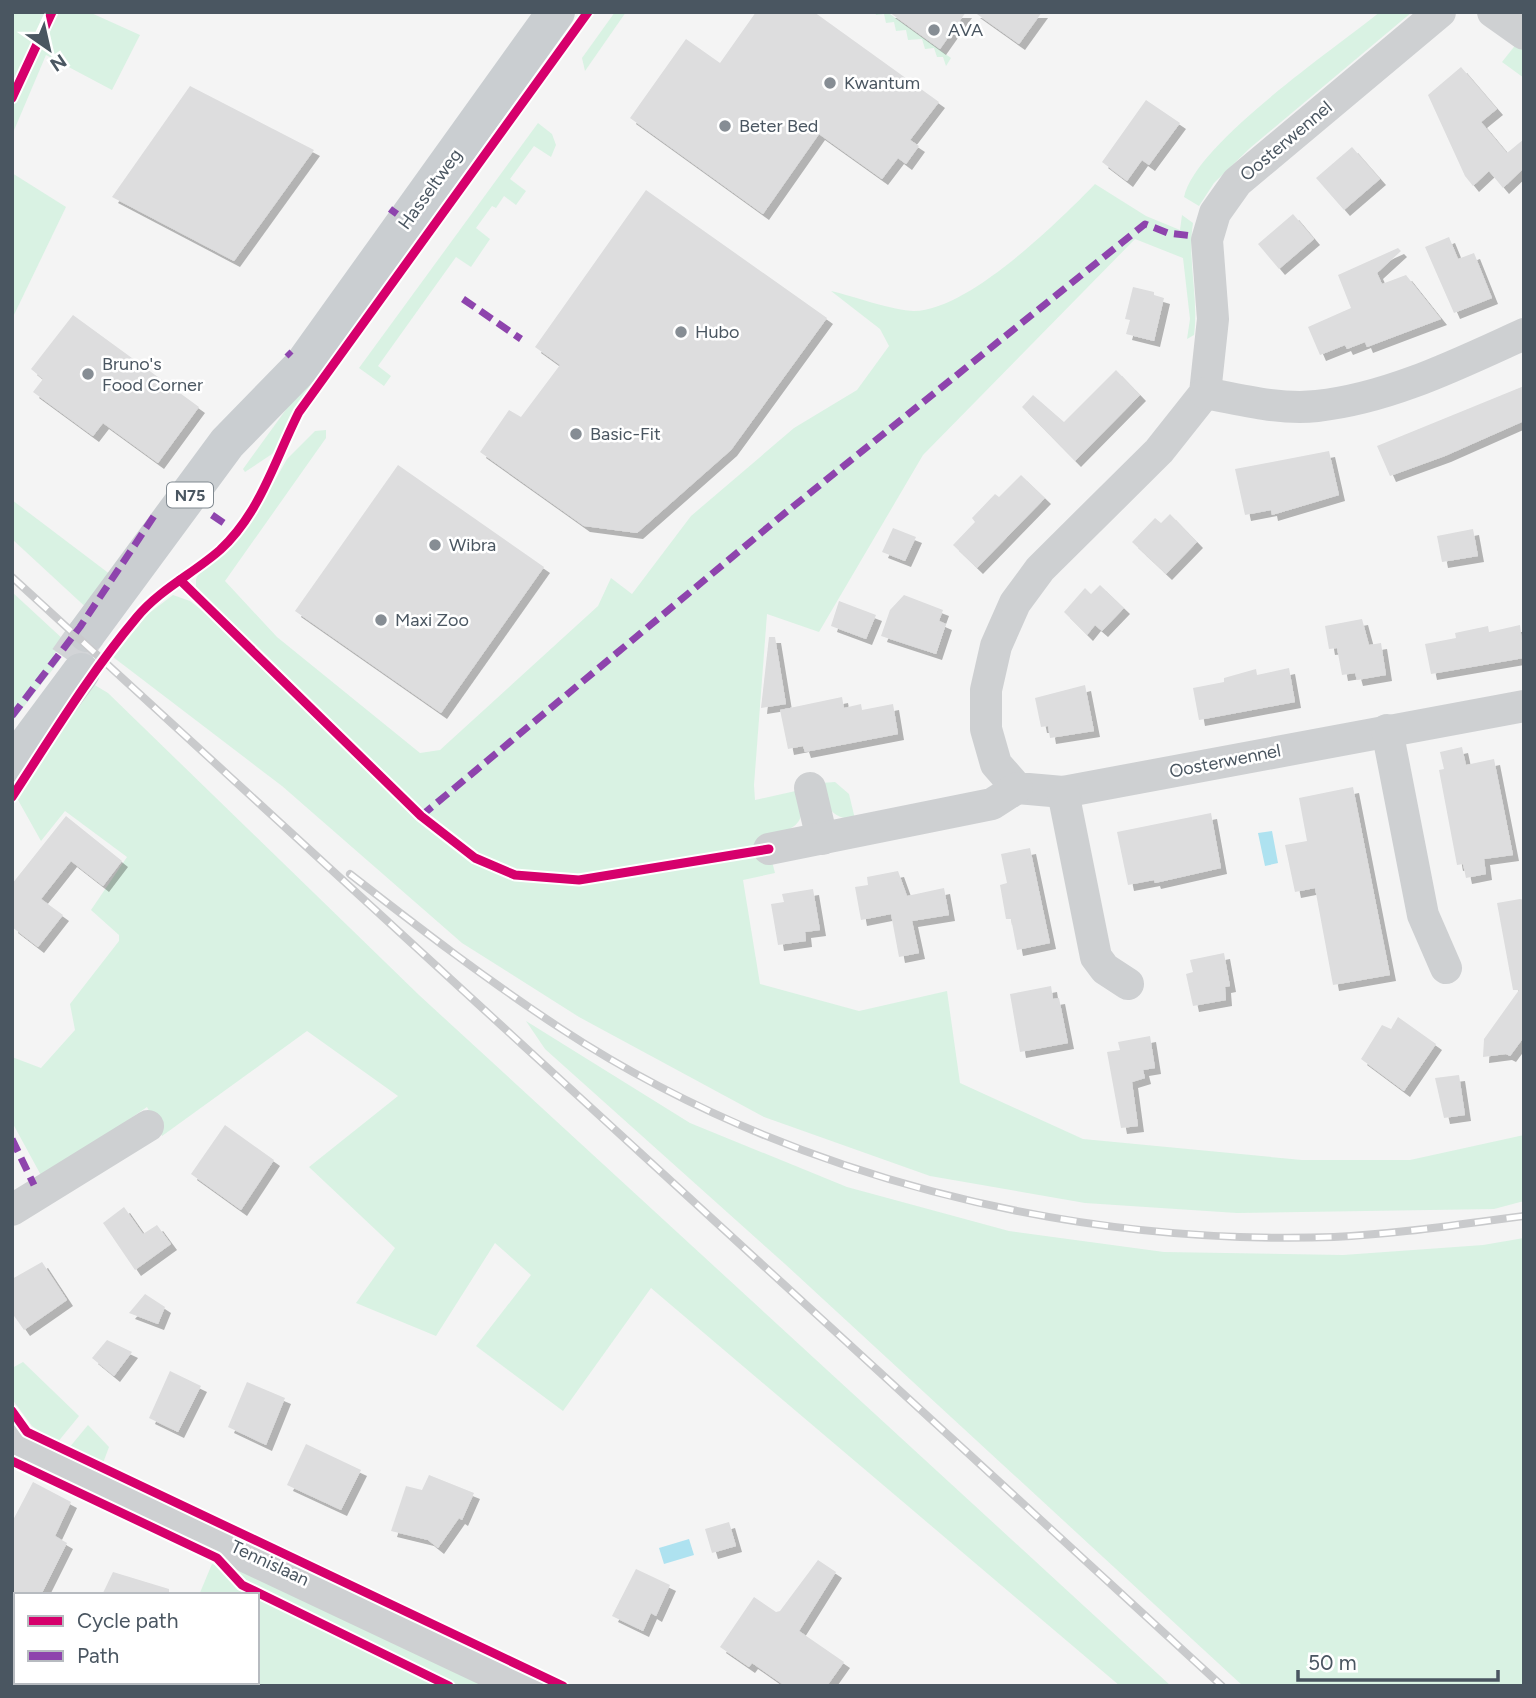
<svg xmlns="http://www.w3.org/2000/svg" width="1536" height="1698" font-family="Figtree,sans-serif">
<style>
.green{fill:#d9f2e3}
.water{fill:#aee2f0}
.building{fill:#ddddde;filter:url(#shadow)}
.lines{fill:none;stroke-linecap:round;stroke-linejoin:round}
.primary-tunnel{stroke:#d2d4d7;stroke-width:38;stroke-dasharray:38 19;stroke-linecap:butt}
.minor{stroke:#ced0d2;stroke-width:32}
.tertiary{stroke:#ced0d2;stroke-width:38}
.primary{stroke:#caced1;stroke-width:38}
.rail-casing{stroke:#c9cacc;stroke-width:8}
.rail{stroke:#fff;stroke-width:5;stroke-dasharray:16;stroke-linecap:butt}
.quiet{stroke:#8e44ad;stroke-width:7;stroke-dasharray:14 7;stroke-linecap:butt}
.cycleway-casing{stroke:#fff;stroke-width:13}
.cycleway{stroke:#d6006c;stroke-width:9}
.poi-dot{fill:#868d94;stroke:#fff;stroke-width:2.5}
.labels{text-anchor:middle;stroke-width:5;stroke-linejoin:round;paint-order:stroke}
.shield{fill:#fff;stroke:#808990;stroke-width:2}
.shield-label{font-size:16px;font-weight:bold;fill:#4a5661}
.poi-label{font-size:18px;fill:#4a5661;stroke:#fff;text-anchor:start}
.street-label{font-size:18px;fill:#4a5661;stroke:#fff}
</style>
<defs>
<filter id="shadow"><feDropShadow dx="6" dy="6" stdDeviation="0" flood-color="#0004"/></filter>
</defs>
<rect width="100%" height="100%" fill="#f4f4f4"/>
<g class="green">
<polygon points="12,12 89,12 140,35 112,90 46,55 12,135"/>
<polygon points="615,12 626,12 585,71 582,58"/>
<polygon points="875,12 887,12 951,58 946,66 943,57 937,57 934,48 925,49 922,39 908,40 906,30 896,31 894,22 886,23 884,14 876,15"/>
<path d="M1380,12H1412L1250,148L1214,183L1199,206L1184,197C1195,144 1334,49 1380,12Z"/>
<polygon points="1517,43 1524,48 1524,78 1502,62"/>
<polygon points="538,123 552,134 556,145 551,157 534,146 510,179 526,191 516,205 504,196 496,208 492,206 476,228 490,239 471,267 456,257 378,366 391,376 384,386 359,368"/>
<polygon points="12,173 66,207 12,319"/>
<path d="M1095,184L1146,216L1180,230L1182,215L1193,223C1187,261 1199,297 1194,335L1187,339L1190,319L1183,258L1135,239L923,455L819,632L767,614L754,785L755,800L800,790C806,825 798,827 766,838L775,873L743,880L760,984L859,1011L947,991L960,1083L1083,1139L1302,1160H1410L1524,1135V1201L1494,1209L1237,1213L1085,1203L930,1176L764,1117L579,1017L462,943L282,786L113,657L148,614L173,595L190,601L204,612L209,606L196,593V579L200,571L226,550L240,532L273,484L287,459L315,431L326,430V438L225,581L277,637L420,753L440,750L598,606L611,578L632,594L691,516L794,428L857,390L889,346L880,329L831,291C853,296 894,311 914,311C969,310 1058,222 1095,184Z"/>
<polygon points="311,375 318,380 292,417 278,450 245,472 243,469"/>
<polygon points="12,500 115,578 91,612 12,539"/>
<polygon points="12,592 65,641 54,654 60,660 12,722"/>
<polygon points="93,684 108,693 419,995 1171,1686 1120,1686 651,1288 563,1411 476,1346 531,1275 495,1243 436,1336 356,1303 395,1248 309,1167 398,1096 307,1031 162,1136 147,1107 43,1179 12,1122 12,1057 41,1068 75,1030 70,1004 119,941 119,935 91,910 127,857 65,811 41,841 18,800 58,733"/>
<path d="M835,782L849,794L855,819C829,819 827,805 821,783Z"/>
<polygon points="526,1021 690,1123 847,1187 1009,1231 1164,1252 1343,1255 1483,1245 1524,1238 1524,1686 1243,1686 785,1264 545,1049"/>
<polygon points="23,1362 79,1416 57,1443 32,1426 12,1399 12,1368"/>
<polygon points="88,1425 109,1447 103,1463 69,1448"/>
<polygon points="225,1556 498,1686 460,1686 248,1583"/>
<path d="M212,1564C230,1570 235,1587 251,1595H199Z"/>
<polygon points="257,1598 438,1686 158,1686 160,1682 257,1682"/>
</g>
<g class="water">
<polygon points="1272,831 1278,863 1265,866 1258,833"/>
<polygon points="689,1539 694,1555 664,1564 659,1548"/>
</g>
<g class="building">
<polygon points="756,12 814,12 939,102 910,140 919,146 906,164 898,158 882,179 819,134 763,214 630,118 686,39 720,63"/>
<polygon points="889,12 966,12 940,49"/>
<polygon points="974,12 1042,12 1019,44"/>
<polygon points="1461,67 1497,109 1481,122 1507,153 1524,139 1524,168 1503,188 1489,171 1473,186 1465,176 1428,95"/>
<polygon points="190,86 314,150 234,261 112,197"/>
<polygon points="1146,100 1180,123 1149,165 1142,160 1127,181 1102,162"/>
<polygon points="1352,147 1380,179 1344,210 1316,178"/>
<polygon points="646,190 827,318 731,450 637,533 584,526 480,452 509,410 521,417 560,365 535,347"/>
<polygon points="1293,214 1314,239 1279,269 1258,244"/>
<polygon points="1449,237 1458,259 1474,253 1492,298 1454,313 1425,247"/>
<polygon points="1398,248 1401,251 1377,273 1382,284 1406,275 1441,319 1367,347 1365,342 1347,349 1345,345 1320,355 1308,327 1351,308 1338,275"/>
<polygon points="1133,287 1154,292 1154,295 1164,298 1154,341 1126,334 1130,320 1125,319"/>
<polygon points="73,315 199,407 158,463 103,423 93,436 33,392 43,379 31,369"/>
<polygon points="1116,370 1140,395 1075,461 1022,407 1033,395 1064,422"/>
<polygon points="1524,386 1524,421 1445,456 1390,476 1377,446"/>
<polygon points="1329,451 1339,495 1272,515 1271,510 1245,515 1235,469"/>
<polygon points="398,465 544,567 441,713 295,611"/>
<polygon points="1021,475 1045,498 977,568 953,545 975,522 972,518 995,494 999,497"/>
<polygon points="1170,514 1197,542 1166,574 1132,542 1155,518 1161,523"/>
<polygon points="893,528 916,537 905,561 882,552"/>
<polygon points="1473,529 1478,556 1442,562 1437,536"/>
<polygon points="1100,585 1124,608 1102,631 1095,625 1087,635 1064,612 1085,588 1091,594"/>
<polygon points="904,595 943,610 939,621 946,624 936,654 881,636 890,610"/>
<polygon points="839,601 876,615 866,639 831,626"/>
<polygon points="1362,619 1369,645 1381,643 1386,675 1357,680 1355,673 1342,675 1337,648 1329,649 1325,626"/>
<polygon points="1520,625 1524,658 1431,674 1425,644 1456,638 1455,633 1488,626 1489,632"/>
<polygon points="769,637 775,637 786,704 761,708"/>
<polygon points="1289,668 1295,702 1199,720 1193,688 1224,682 1224,678 1256,669 1257,675"/>
<polygon points="1085,685 1094,731 1050,738 1048,726 1041,727 1035,698"/>
<polygon points="842,697 844,708 861,704 862,710 893,704 898,734 805,752 803,746 788,749 780,710"/>
<polygon points="1462,747 1466,765 1494,759 1513,855 1484,859 1486,874 1466,878 1463,864 1457,865 1439,770 1444,769 1440,752"/>
<polygon points="1353,787 1390,975 1333,985 1315,888 1295,892 1285,845 1307,841 1299,798"/>
<polygon points="1211,813 1221,868 1155,883 1154,880 1128,885 1117,832"/>
<polygon points="66,816 122,861 103,886 71,861 41,899 63,915 38,947 12,927 12,884"/>
<polygon points="1030,848 1050,943 1017,950 1011,919 1006,919 1000,885 1007,883 1001,854"/>
<polygon points="898,871 907,896 944,888 949,915 912,921 919,953 899,957 891,914 861,920 855,887 868,885 867,877"/>
<polygon points="813,889 820,930 805,932 806,941 778,945 771,904 784,902 782,894"/>
<polygon points="1520,899 1524,900 1524,1037 1510,1056 1506,1054 1483,1057 1484,1039 1519,990 1513,990 1497,903"/>
<polygon points="1224,953 1230,986 1225,987 1226,1000 1193,1006 1186,974 1193,972 1190,960"/>
<polygon points="1051,986 1053,999 1059,998 1068,1043 1020,1052 1010,994"/>
<polygon points="1398,1017 1436,1044 1404,1091 1361,1059 1382,1025 1391,1029"/>
<polygon points="1150,1036 1155,1068 1143,1070 1145,1078 1132,1082 1138,1126 1121,1128 1107,1052 1120,1050 1118,1042"/>
<polygon points="1459,1075 1465,1115 1444,1118 1435,1078"/>
<polygon points="225,1125 274,1160 241,1210 191,1174"/>
<polygon points="124,1207 143,1234 157,1225 171,1244 135,1270 103,1223"/>
<polygon points="42,1262 67,1300 24,1330 12,1313 12,1279"/>
<polygon points="145,1294 165,1307 158,1324 129,1313"/>
<polygon points="107,1340 132,1352 114,1376 92,1358"/>
<polygon points="170,1371 201,1386 178,1432 149,1418"/>
<polygon points="247,1382 285,1398 266,1445 228,1427"/>
<polygon points="306,1444 361,1470 341,1510 287,1485"/>
<polygon points="429,1475 474,1493 462,1520 459,1518 438,1548 428,1540 391,1531 406,1486 422,1490"/>
<polygon points="33,1482 71,1502 55,1536 67,1543 41,1595 12,1595 12,1522"/>
<polygon points="729,1522 736,1546 712,1553 705,1529"/>
<polygon points="818,1560 836,1572 799,1631 844,1662 827,1686 785,1686 752,1663 749,1667 720,1647 754,1597 776,1612 780,1611"/>
<polygon points="636,1569 670,1585 656,1616 651,1613 643,1631 612,1616"/>
<polygon points="113,1572 169,1589 169,1595 102,1595"/>
</g>
<g class="lines">
<polyline class="primary-tunnel" points="68,660 87,633"/>
<g class="minor">
<polyline points="1440,12 1237,182 1215,213 1207,240 1213,319 1205,393 1159,451 1040,569 1015,603 996,646 986,690 986,729 996,764 1017,788 1063,792 1524,706"/>
<polyline points="1493,12 1524,34"/>
<path d="M1205,393C1241,400 1281,410 1317,406C1390,398 1458,364 1524,334"/>
<polyline points="1387,730 1423,915 1446,968"/>
<polyline points="810,788 822,839"/>
<polyline points="1063,792 1096,957 1105,969 1128,984"/>
<polyline points="769,849 992,804 1017,788"/>
<polyline points="12,1210 148,1126"/>
</g>
<polyline class="tertiary" points="12,1443 527,1686"/>
<g class="primary">
<polyline points="87,633 227,443 303,365 556,12"/>
<polyline points="12,765 81,672"/>
</g>
<g class="rail-casing">
<g id="rail">
<polyline points="12,577 1222,1686"/>
<path d="M350,874C418,927 487,980 560,1028C784,1175 1068,1246 1334,1237C1398,1234 1461,1224 1524,1216"/>
</g>
</g>
<use href="#rail" class="rail"/>
<g class="quiet">
<polyline points="390,209 397,214"/>
<polyline points="463,299 521,339"/>
<polyline points="287,352 291,356"/>
<polyline points="193,500 200,505"/>
<polyline points="212,515 228,526"/>
<polyline points="12,716 80,627 154,516"/>
<polyline points="421,816 785,513 1145,224 1168,233 1193,236"/>
<polyline points="12,1139 34,1185"/>
</g>
<g class="cycleway-casing">
<g id="cycleway">
<polyline points="12,98 52,12"/>
<polyline points="180,580 421,816 475,858 515,875 579,880 769,849"/>
<path d="M12,797C52,736 90,673 137,617C159,590 194,573 220,550C261,512 275,459 299,412L588,12"/>
<polyline points="12,1411 27,1432 563,1686"/>
<polyline points="12,1461 217,1558 242,1585 449,1686"/>
</g>
</g>
<use href="#cycleway" class="cycleway"/>
</g>
<g class="poi-dot">
<circle cx="934" cy="30" r="7"/>
<circle cx="830" cy="83" r="7"/>
<circle cx="725" cy="126" r="7"/>
<circle cx="681" cy="332" r="7"/>
<circle cx="88" cy="374" r="7"/>
<circle cx="576" cy="434" r="7"/>
<circle cx="435" cy="545" r="7"/>
<circle cx="381" cy="620" r="7"/>
</g>
<g class="labels">
<rect class="shield" x="167" y="482.5" width="46" height="25" rx="5"/>
<g class="shield-label">
<text x="190" y="501">N75</text>
</g>
<g class="poi-label">
<text x="948" y="36">AVA</text>
<text x="844" y="89">Kwantum</text>
<text x="739" y="132">Beter Bed</text>
<text x="695" y="338">Hubo</text>
<text x="102" y="370">Bruno's<tspan x="102" dy="21">Food Corner</tspan></text>
<text x="590" y="440">Basic-Fit</text>
<text x="449" y="551">Wibra</text>
<text x="395" y="626">Maxi Zoo</text>
</g>
<g class="street-label">
<text transform="translate(1286 141) rotate(-40)" y="6">Oosterwennel</text>
<text transform="translate(430 189) rotate(-54)" y="6">Hasseltweg</text>
<text transform="translate(1225 761) rotate(-11)" y="6">Oosterwennel</text>
<text transform="translate(270 1563) rotate(25)" y="6">Tennislaan</text>
</g>
</g>
<rect width="1536" height="1698" fill="none" stroke="#4a5661" stroke-width="28"/>
<rect x="14" y="1593" width="245" height="91" fill="#ffffff" stroke="#b7bbc0" stroke-width="2"/>
<rect x="28" y="1616" width="35" height="10" fill="#d6006c" stroke="#b7bbc0" stroke-width="2"/>
<text x="77" y="1628" font-size="21" fill="#4a5661">Cycle path</text>
<rect x="28" y="1651" width="35" height="10" fill="#8e44ad" stroke="#b7bbc0" stroke-width="2"/>
<text x="77" y="1663" font-size="21" fill="#4a5661">Path</text>
<g transform="translate(49 49) rotate(146)" stroke="#ffffff" stroke-width="5" paint-order="stroke">
<path d="M0-5L12 26L0 18L-12 26Z" fill="#4a5661"/>
<text y="-10" font-size="19" font-weight="bold" text-anchor="middle" fill="#4a5661">N</text>
</g>
<path d="M1298 1670v10h200v-10" fill="none" stroke="#4a5661" stroke-width="3.5"/>
<text x="1308" y="1670" font-size="21" fill="#4a5661" stroke="#ffffff" stroke-width="5" paint-order="stroke">50 m</text>
</svg>
